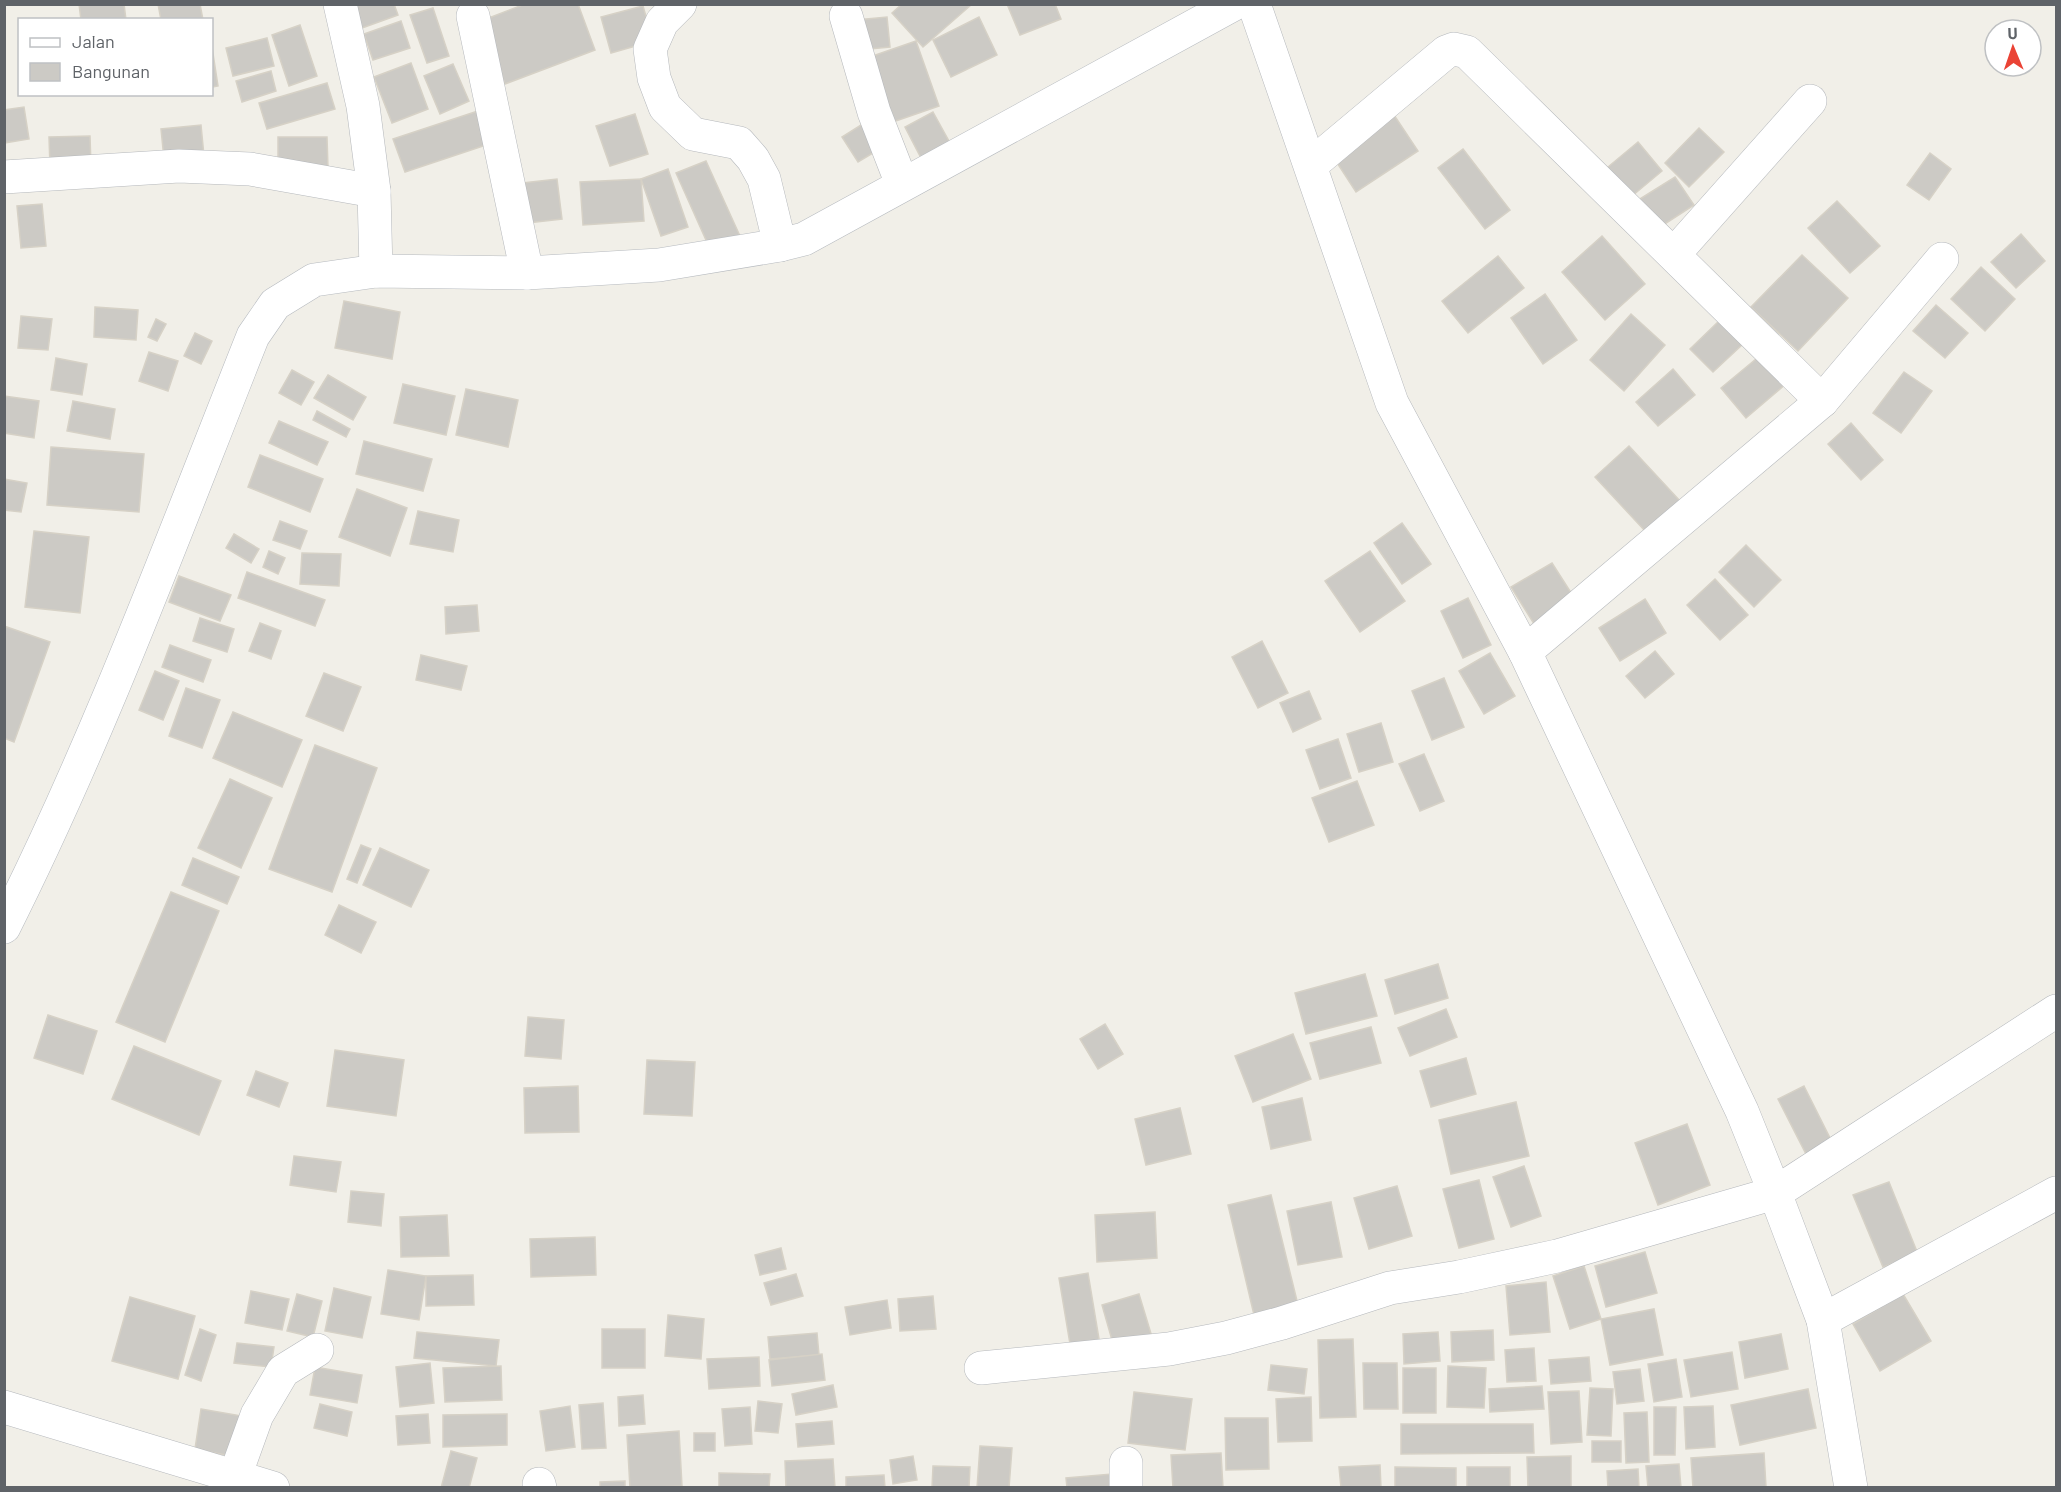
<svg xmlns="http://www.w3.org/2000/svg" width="2061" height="1492" font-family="Barlow,sans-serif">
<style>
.building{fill:#cccac5;stroke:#d6d1c6;stroke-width:1.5}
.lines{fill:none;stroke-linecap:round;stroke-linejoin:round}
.street-casing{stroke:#b5b8bc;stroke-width:34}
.secondary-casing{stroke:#b6babf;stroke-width:34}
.street{stroke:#fff;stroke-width:33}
.secondary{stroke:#fff;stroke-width:33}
</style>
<rect width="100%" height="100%" fill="#f1efe8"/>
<g class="building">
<polygon points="79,4 124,4 126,20 81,20"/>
<polygon points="158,4 200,4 203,20 161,20"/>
<polygon points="354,4 394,4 398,15 362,28"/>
<polygon points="525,4 578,4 595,50 505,84 481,21"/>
<polygon points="902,4 971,4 971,5 923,47 892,13"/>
<polygon points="1007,4 1055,4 1061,19 1020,35"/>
<polygon points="643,6 653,41 611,53 601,17"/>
<polygon points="433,8 449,56 427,63 410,15"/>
<polygon points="887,17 890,47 859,50 856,20"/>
<polygon points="979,17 997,55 951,77 933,40"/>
<polygon points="401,21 410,48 373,60 364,34"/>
<polygon points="300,25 317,76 289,86 272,35"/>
<polygon points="267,38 274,66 233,76 226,48"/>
<polygon points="916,41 939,106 887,124 864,59"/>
<polygon points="212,47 218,86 212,87"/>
<polygon points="411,63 428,109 392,123 374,77"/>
<polygon points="453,64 469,101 440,114 424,76"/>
<polygon points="271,71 276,91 242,102 236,81"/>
<polygon points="327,83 335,109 267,129 259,103"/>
<polygon points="24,107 29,139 4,143 4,110"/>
<polygon points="487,108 498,141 405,172 393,139"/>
<polygon points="933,112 950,143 921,158 905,127"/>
<polygon points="1392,112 1418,151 1356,192 1330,152"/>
<polygon points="635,114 648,154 610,166 596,126"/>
<polygon points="201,125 204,156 164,159 161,129"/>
<polygon points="861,125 878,150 858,162 842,137"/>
<polygon points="1699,128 1724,152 1689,187 1665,163"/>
<polygon points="90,136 91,166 50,167 49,137"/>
<polygon points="278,137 327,137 328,168 278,169"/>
<polygon points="1638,142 1662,171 1626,201 1602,172"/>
<polygon points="1463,149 1510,210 1485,229 1438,168"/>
<polygon points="1930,153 1951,169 1929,200 1907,185"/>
<polygon points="706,161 740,236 710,249 676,173"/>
<polygon points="668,169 688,227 661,236 641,179"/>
<polygon points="1675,177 1694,205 1654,231 1635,202"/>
<polygon points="557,179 562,219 519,224 514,184"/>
<polygon points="641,179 644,221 583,225 580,182"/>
<polygon points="1837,201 1880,246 1850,273 1808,228"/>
<polygon points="42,204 46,246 21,248 17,206"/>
<polygon points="2021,234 2045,261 2016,288 1991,262"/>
<polygon points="1602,236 1645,284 1605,320 1562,272"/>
<polygon points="1802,255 1848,298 1798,351 1751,307"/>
<polygon points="1498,256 1524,288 1468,333 1442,301"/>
<polygon points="1981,267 2015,299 1985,331 1951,299"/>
<polygon points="1545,294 1577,340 1543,364 1511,318"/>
<polygon points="344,301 400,312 392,359 335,348"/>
<polygon points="1936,305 1968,333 1945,358 1913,331"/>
<polygon points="95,307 138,310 136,340 94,337"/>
<polygon points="1631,314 1665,345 1624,391 1590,360"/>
<polygon points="21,316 52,319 48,350 18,348"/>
<polygon points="156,319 166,324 157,341 148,337"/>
<polygon points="1720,320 1743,344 1713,372 1690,349"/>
<polygon points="195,333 212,341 201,364 184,356"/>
<polygon points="149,352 178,361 168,391 139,381"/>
<polygon points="1762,354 1787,383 1746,418 1721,388"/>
<polygon points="56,358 87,364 82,395 51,390"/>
<polygon points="1673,369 1695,395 1658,426 1636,402"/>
<polygon points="292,370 314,382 301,405 279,393"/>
<polygon points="1904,372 1932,391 1901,433 1873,413"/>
<polygon points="328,375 366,397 353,420 314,398"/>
<polygon points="403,384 455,396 446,435 394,423"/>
<polygon points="466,389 518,400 508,447 456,435"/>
<polygon points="4,396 39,401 34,438 4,433"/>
<polygon points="73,401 115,409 110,439 67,431"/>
<polygon points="317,411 350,429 346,437 313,420"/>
<polygon points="279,421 328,442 317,465 269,443"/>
<polygon points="1851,423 1883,460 1861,480 1828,444"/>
<polygon points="364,441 432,459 423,491 356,474"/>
<polygon points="1629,446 1680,501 1646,532 1595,477"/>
<polygon points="51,447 144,454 139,512 47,505"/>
<polygon points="260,455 323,479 310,512 248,487"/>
<polygon points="4,479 27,483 21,512 4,510"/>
<polygon points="357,489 407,508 390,556 339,537"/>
<polygon points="418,511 459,520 453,552 410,544"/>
<polygon points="280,521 307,531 300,549 273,540"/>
<polygon points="1402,523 1431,564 1402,584 1374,543"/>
<polygon points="34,531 89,537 80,613 25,607"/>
<polygon points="234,534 259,549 251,563 226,548"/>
<polygon points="1746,545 1781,580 1754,607 1719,572"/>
<polygon points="269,551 285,558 278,574 263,567"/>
<polygon points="1370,551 1405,601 1360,632 1325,581"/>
<polygon points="302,553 341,554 339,586 300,584"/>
<polygon points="1552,563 1577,602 1536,627 1511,587"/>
<polygon points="247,572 325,600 315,626 238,598"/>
<polygon points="179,576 231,595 220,621 169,602"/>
<polygon points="1715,579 1748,615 1720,640 1687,605"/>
<polygon points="1468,598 1491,645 1463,658 1441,611"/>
<polygon points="1645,599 1666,633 1620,661 1599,628"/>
<polygon points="477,605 479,631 446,634 445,607"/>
<polygon points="200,618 234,629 227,652 193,641"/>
<polygon points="260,623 281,631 271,659 249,651"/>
<polygon points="4,626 50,642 14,742 4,738"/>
<polygon points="1262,641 1288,693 1258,708 1232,657"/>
<polygon points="170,645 211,660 203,682 162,667"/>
<polygon points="1655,651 1674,674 1645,698 1626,676"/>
<polygon points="1490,653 1515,696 1484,714 1459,671"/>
<polygon points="421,655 467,666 461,690 416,680"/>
<polygon points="155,671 179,681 163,720 139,710"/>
<polygon points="324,673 361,687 343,731 306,716"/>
<polygon points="1444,678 1464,727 1432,740 1412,691"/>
<polygon points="186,688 220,700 202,748 169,736"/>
<polygon points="1309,691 1321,719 1293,732 1280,703"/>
<polygon points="233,712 302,740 282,787 213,758"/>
<polygon points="1381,723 1393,762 1359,772 1347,734"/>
<polygon points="1338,739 1351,778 1320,789 1306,750"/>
<polygon points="315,745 377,768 332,892 269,869"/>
<polygon points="1424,754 1444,801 1420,811 1399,764"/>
<polygon points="230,779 272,798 241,868 198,848"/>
<polygon points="1357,781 1374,825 1329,842 1312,798"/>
<polygon points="361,845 371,849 357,883 347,879"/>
<polygon points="380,848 429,870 411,907 363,885"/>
<polygon points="193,858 239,877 227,904 182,885"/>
<polygon points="171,892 219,911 165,1042 116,1022"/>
<polygon points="339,905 376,922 361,953 325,935"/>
<polygon points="1438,964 1448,998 1395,1014 1385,980"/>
<polygon points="1365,974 1377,1016 1306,1034 1295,993"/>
<polygon points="1446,1009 1457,1037 1410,1056 1398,1028"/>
<polygon points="48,1015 97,1031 83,1074 34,1058"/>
<polygon points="528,1017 564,1020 561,1059 525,1056"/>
<polygon points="1105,1024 1123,1054 1098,1069 1080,1039"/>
<polygon points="1371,1027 1381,1063 1320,1079 1310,1043"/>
<polygon points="1293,1034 1311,1079 1253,1102 1235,1056"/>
<polygon points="134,1046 221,1081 199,1135 112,1099"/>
<polygon points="335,1050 404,1060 396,1116 327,1106"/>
<polygon points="1466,1058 1476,1094 1431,1107 1420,1071"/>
<polygon points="647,1060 695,1062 692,1116 644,1114"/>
<polygon points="256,1071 288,1083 279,1107 247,1095"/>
<polygon points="578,1086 579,1132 525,1133 524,1088"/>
<polygon points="1804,1086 1833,1144 1807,1156 1778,1099"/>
<polygon points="1302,1098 1311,1140 1271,1149 1262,1107"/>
<polygon points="1516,1102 1529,1156 1451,1174 1439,1120"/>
<polygon points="1180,1108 1191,1154 1146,1165 1135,1119"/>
<polygon points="1687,1124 1710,1185 1658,1205 1635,1143"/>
<polygon points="294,1156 341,1162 336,1192 290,1185"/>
<polygon points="1524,1166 1541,1216 1511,1227 1493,1177"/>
<polygon points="1479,1180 1494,1239 1459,1248 1443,1189"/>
<polygon points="1889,1182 1918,1254 1883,1267 1853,1195"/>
<polygon points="1397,1186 1412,1236 1369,1249 1354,1198"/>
<polygon points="351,1191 384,1194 381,1226 348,1222"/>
<polygon points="1271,1195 1299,1309 1255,1319 1228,1205"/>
<polygon points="1331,1202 1342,1257 1298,1265 1287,1211"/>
<polygon points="1155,1212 1157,1258 1097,1262 1095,1215"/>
<polygon points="447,1215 449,1256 401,1257 400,1217"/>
<polygon points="595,1237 596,1275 531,1277 530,1239"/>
<polygon points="781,1248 786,1269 760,1275 755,1255"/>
<polygon points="1645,1252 1657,1293 1606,1307 1595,1266"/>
<polygon points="1584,1266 1601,1319 1570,1329 1553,1276"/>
<polygon points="388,1270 426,1276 419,1320 381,1314"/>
<polygon points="1088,1273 1100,1345 1071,1350 1059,1278"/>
<polygon points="796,1274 803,1296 771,1305 764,1283"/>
<polygon points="473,1275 474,1305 426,1306 426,1276"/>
<polygon points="1546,1282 1550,1332 1510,1335 1506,1286"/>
<polygon points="334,1288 371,1297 362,1338 325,1331"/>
<polygon points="251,1291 289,1299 282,1330 245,1323"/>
<polygon points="297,1294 322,1301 313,1337 287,1331"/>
<polygon points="1139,1294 1152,1337 1114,1347 1102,1305"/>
<polygon points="1903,1294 1931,1341 1880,1371 1853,1324"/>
<polygon points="933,1296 936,1329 900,1331 898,1299"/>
<polygon points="130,1297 195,1316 178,1379 112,1361"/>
<polygon points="887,1300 891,1328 850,1335 845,1307"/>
<polygon points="1654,1309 1663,1355 1610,1365 1601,1319"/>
<polygon points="668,1315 704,1319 701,1359 665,1356"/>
<polygon points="200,1329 216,1335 201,1381 185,1375"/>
<rect x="602" y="1329" width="43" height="39"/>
<polygon points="1493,1330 1494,1360 1452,1362 1451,1332"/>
<polygon points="417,1332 499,1340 496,1366 414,1358"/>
<polygon points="1438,1332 1440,1361 1404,1364 1403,1334"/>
<polygon points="817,1333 819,1355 770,1359 768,1337"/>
<polygon points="1781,1334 1788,1369 1745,1378 1739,1342"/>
<polygon points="1353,1339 1356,1417 1320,1418 1318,1340"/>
<polygon points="237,1343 274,1347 271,1367 234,1363"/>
<polygon points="1534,1348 1536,1381 1507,1382 1505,1350"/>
<polygon points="1732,1352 1738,1389 1691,1397 1684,1360"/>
<polygon points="822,1354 825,1380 772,1386 769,1360"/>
<polygon points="759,1357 760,1386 709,1389 707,1359"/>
<polygon points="1589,1357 1591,1381 1551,1384 1549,1360"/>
<polygon points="1676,1359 1682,1397 1654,1402 1648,1364"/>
<polygon points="430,1363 434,1403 400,1407 396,1367"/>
<polygon points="1363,1363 1397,1363 1398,1409 1364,1409"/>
<polygon points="1271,1365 1307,1369 1304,1394 1268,1390"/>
<polygon points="501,1366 502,1400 445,1402 443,1368"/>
<polygon points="1448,1366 1486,1368 1484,1408 1447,1407"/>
<polygon points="315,1367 362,1375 357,1403 310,1395"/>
<rect x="1403" y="1368" width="33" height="45"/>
<polygon points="1640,1369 1644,1401 1617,1404 1613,1372"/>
<polygon points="833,1385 837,1407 796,1415 792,1394"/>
<polygon points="1542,1386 1544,1409 1490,1412 1489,1389"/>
<polygon points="1590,1388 1613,1389 1611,1436 1587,1435"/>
<polygon points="1808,1389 1816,1428 1740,1445 1731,1405"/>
<polygon points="1579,1391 1582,1442 1551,1444 1548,1392"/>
<polygon points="1134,1392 1192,1399 1185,1450 1128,1443"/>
<polygon points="643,1395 645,1424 619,1426 618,1397"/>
<polygon points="1311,1397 1312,1441 1278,1442 1276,1399"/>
<polygon points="758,1401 782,1404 778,1433 755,1431"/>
<polygon points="603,1403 606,1448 582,1449 579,1405"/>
<polygon points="320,1404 352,1412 347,1436 314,1428"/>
<polygon points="570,1406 575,1447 546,1451 540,1411"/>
<polygon points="1713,1406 1715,1447 1686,1449 1684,1407"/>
<polygon points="750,1407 752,1444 725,1446 722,1409"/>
<polygon points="1654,1407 1676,1407 1675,1455 1654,1455"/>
<polygon points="201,1409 242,1416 236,1457 195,1449"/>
<polygon points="1647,1412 1649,1462 1626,1463 1624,1413"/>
<polygon points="428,1414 430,1443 398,1445 396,1416"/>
<polygon points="507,1414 507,1445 443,1447 443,1415"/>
<polygon points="1225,1418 1268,1418 1269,1469 1226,1470"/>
<polygon points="832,1421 834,1444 798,1447 796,1424"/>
<polygon points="1401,1424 1533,1424 1534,1453 1401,1454"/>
<polygon points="679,1431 682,1486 630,1488 627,1435"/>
<rect x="694" y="1433" width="21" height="18"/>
<rect x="1592" y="1441" width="29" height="21"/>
<polygon points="980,1446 1012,1448 1009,1488 977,1488"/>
<polygon points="451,1451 477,1458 469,1488 441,1488"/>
<polygon points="1221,1453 1223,1488 1173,1488 1171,1455"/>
<polygon points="1764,1453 1766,1487 1693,1488 1691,1458"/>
<polygon points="913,1456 917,1480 893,1484 890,1460"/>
<polygon points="1571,1456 1571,1488 1528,1488 1527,1457"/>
<polygon points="833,1459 835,1488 786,1488 785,1461"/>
<polygon points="1679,1464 1681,1488 1648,1488 1646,1466"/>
<polygon points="1380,1465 1381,1488 1341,1488 1339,1467"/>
<polygon points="933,1466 970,1467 969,1488 932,1488"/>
<polygon points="1395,1467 1456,1468 1456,1488 1395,1488"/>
<rect x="1467" y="1467" width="43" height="21"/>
<polygon points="1638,1469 1639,1488 1608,1488 1607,1471"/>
<polygon points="719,1473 770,1474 769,1488 719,1488"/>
<polygon points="1112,1474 1113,1488 1067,1488 1066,1478"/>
<polygon points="884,1475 885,1488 846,1488 846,1477"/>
<polygon points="625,1481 625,1488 600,1488 600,1482"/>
</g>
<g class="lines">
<g class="street-casing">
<g id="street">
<polyline points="340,4 363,106 374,191 376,271"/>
<polyline points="680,4 662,22 650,49 654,78 665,107 693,134 739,143 753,159 764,179 780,245"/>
<polyline points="1254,4 1392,403 1525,652 1742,1111 1775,1193 1823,1320 1851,1488"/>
<polyline points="473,16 527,273"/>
<polyline points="846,16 874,112 902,184"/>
<polyline points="1311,165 1446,52 1454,49 1467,52 1822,401"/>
<polyline points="4,177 179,166 250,169 374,191"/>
<polyline points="1674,254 1810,101"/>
<polyline points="1525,652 1822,401 1942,259"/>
<polyline points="1823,1320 2056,1193"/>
<polyline points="981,1368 1169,1349 1226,1338 1282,1323 1390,1288 1459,1277 1557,1256 1775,1193 2056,1011"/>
<polyline points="4,1407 273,1488"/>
<polyline points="1126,1463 1126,1488"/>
<polyline points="235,1476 257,1415 283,1371 317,1350"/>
<polyline points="539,1484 540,1488"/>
</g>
</g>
<g class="secondary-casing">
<path id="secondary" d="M4,927C100,736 174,534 253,336L275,304L314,280L376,271L527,273L659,265L780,245L804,239L1234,4"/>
</g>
<use href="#street" class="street"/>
<use href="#secondary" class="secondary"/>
</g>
<rect width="2061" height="1492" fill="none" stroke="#5f6368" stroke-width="12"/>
<rect x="18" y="18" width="195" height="78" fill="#ffffff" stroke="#bfc1c3" stroke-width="1.5"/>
<rect x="30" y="38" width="30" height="9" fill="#ffffff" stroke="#bfc1c3" stroke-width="1.5"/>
<text x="72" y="48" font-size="18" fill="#5f6368">Jalan</text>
<rect x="30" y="63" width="30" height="18" fill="#cccac5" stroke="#bfc1c3" stroke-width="1.5"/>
<text x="72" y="78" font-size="18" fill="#5f6368">Bangunan</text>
<g transform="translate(2013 48) rotate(358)"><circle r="28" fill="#ffffff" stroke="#bfc1c3" stroke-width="1.5"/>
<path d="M0-4.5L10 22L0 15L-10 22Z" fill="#ea4335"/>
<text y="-9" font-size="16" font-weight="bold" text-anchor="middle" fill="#5f6368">U</text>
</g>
</svg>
